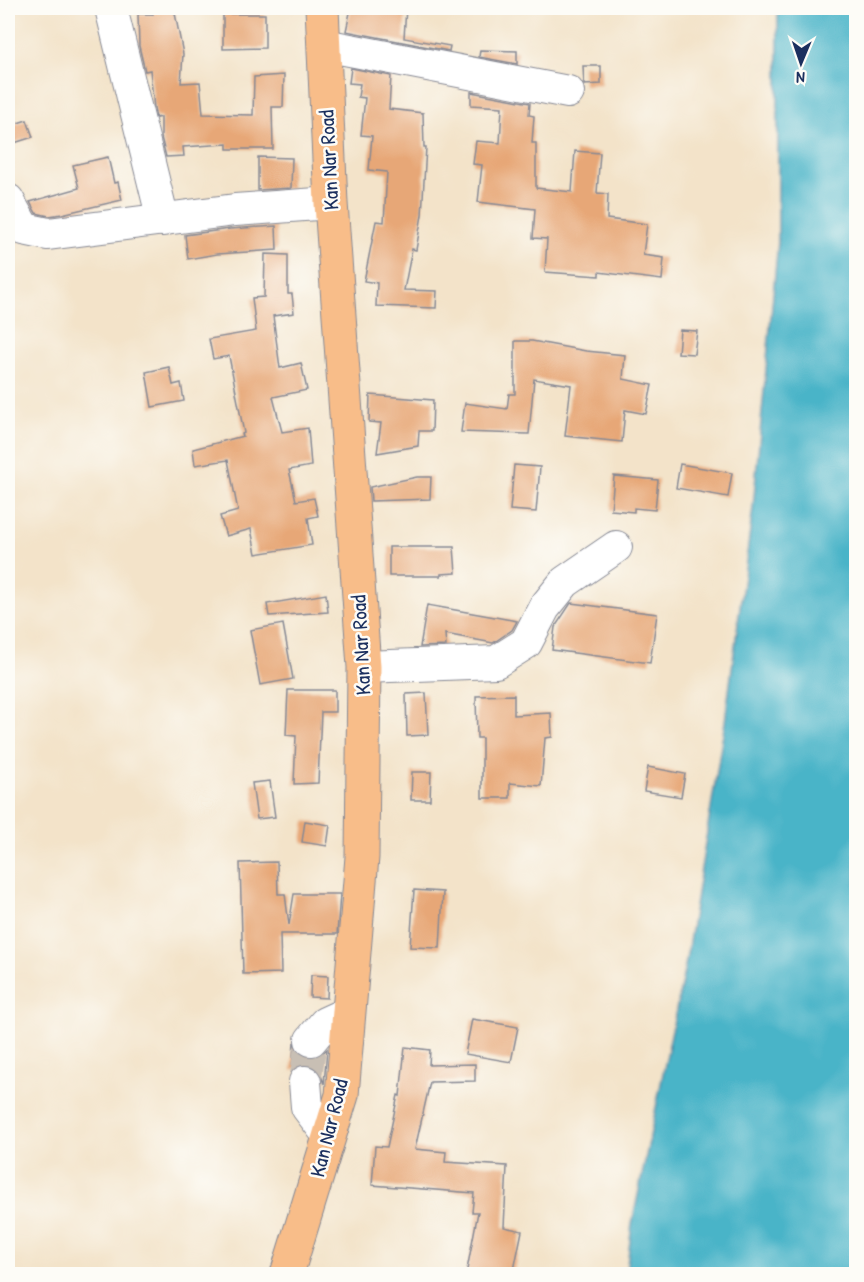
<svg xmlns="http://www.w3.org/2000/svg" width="864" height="1282" font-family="'Patrick Hand',sans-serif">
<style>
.water{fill:#4ab4c8;stroke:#327293;stroke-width:1.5}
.building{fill:#e7a777}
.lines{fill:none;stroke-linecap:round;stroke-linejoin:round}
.minor-tunnel{stroke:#c8bfb4;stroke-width:32;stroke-dasharray:32 16;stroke-linecap:butt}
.minor-casing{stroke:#878994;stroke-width:34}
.major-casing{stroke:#878994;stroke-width:35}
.minor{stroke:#fff;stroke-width:32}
.major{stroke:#f8bd89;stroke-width:33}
.labels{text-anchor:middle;stroke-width:5;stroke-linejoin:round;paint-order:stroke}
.street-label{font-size:21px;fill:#1b2f5e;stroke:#fdfcf7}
</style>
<rect width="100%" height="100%" fill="#fdfcf7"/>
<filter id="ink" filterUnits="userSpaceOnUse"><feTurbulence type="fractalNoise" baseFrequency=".0167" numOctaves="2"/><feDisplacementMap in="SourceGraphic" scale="12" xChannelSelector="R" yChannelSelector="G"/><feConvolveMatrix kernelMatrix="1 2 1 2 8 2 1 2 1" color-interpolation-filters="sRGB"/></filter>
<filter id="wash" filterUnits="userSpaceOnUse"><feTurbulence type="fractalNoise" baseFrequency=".008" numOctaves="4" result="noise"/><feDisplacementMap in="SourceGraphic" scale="24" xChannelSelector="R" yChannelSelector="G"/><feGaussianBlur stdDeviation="1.35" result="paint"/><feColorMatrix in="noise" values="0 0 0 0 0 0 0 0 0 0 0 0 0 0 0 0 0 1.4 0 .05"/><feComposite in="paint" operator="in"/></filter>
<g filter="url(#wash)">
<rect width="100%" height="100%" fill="#f3e3c9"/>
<polygon class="water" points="778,8 856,8 856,1274 626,1274 632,1224 685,967 725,722 753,508 778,242"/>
<g id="blocks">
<g class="building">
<polygon points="152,8 174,8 183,54 181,83 200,82 203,114 253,115 254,77 284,75 283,107 272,107 273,149 227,149 227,144 183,147 184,156 166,157 161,137 161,117 156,118 154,108 150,70 145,71 139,46 138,14 153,14"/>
<polygon points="351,8 406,8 404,38 450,46 449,51 346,31"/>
<polygon points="223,14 265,14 265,48 223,49"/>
<polygon points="480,50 517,51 517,64 479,57"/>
<polygon points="583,66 601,66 601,84 584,85"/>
<polygon points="351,68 391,76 389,109 423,113 424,147 426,147 422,215 416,250 412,249 404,290 437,291 436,308 376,306 377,283 364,281 376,221 384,222 387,172 369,170 372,136 361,135 365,98 358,97 360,84 349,83"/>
<polygon points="471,92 530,103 529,115 534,116 532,143 536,143 536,188 572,192 575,151 600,153 597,193 608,194 607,219 647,224 643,255 664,258 662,280 599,272 599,276 545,272 547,239 533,238 535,209 478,202 482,165 473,164 476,141 500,143 502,107 471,105"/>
<polygon points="27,120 33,137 8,145 8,126"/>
<polygon points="108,157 114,183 118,182 122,200 62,214 49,216 36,213 30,202 79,188 73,165"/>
<polygon points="258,157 292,158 291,188 258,190"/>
<polygon points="276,226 277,250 217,254 188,259 185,235 230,229"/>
<polygon points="265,254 288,255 288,294 292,294 294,313 273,316 280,368 301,363 307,390 273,397 282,432 308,428 311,466 289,470 296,501 314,498 318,516 308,518 312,545 256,554 251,529 226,536 220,516 238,511 228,460 195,465 193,449 243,436 242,434 244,433 229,356 213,359 209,339 256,331 252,298 264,297"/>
<polygon points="680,330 697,331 694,354 678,353"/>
<polygon points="515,341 532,341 586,351 625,355 623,379 652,385 646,414 625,410 622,442 565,436 571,385 534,379 529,434 461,432 465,403 507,409 509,394 515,394"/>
<polygon points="169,367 173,385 181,383 184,401 152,407 146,372"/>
<polygon points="370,395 433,400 432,431 419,431 418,446 377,453 381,423 369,422"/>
<polygon points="680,464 732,473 728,497 676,488"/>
<polygon points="514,465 540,467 536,512 510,510"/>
<polygon points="614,476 658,480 655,510 634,508 634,512 611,510"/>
<polygon points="417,477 431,477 430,499 371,501 370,487"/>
<polygon points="389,547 454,547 456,573 441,574 441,576 389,576"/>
<polygon points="326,594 328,612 269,616 267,604"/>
<polygon points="571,603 657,614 650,663 552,650 555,627"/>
<polygon points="427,605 495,617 517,621 512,630 493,643 445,634 446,646 420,647"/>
<polygon points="283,624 293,679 260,685 250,630"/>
<polygon points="288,690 335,690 335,712 321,712 318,783 294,784 296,736 286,735"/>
<polygon points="426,693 428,735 407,736 406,694"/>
<polygon points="514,695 514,715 551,713 552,737 545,738 541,786 510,783 510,798 482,798 482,738 477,738 476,696"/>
<polygon points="648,767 685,774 681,797 644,791"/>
<polygon points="412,772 431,772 430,800 411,800"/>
<polygon points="270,781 275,817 257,819 252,783"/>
<polygon points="305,821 330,825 327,846 302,842"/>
<polygon points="277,862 278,894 285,894 289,925 294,894 340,894 337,934 280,934 281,973 243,974 240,863"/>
<polygon points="414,890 443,892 440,948 410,947"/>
<polygon points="311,975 328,976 327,998 310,997"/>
<polygon points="472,1019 518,1027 511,1062 465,1054"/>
<polygon points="294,1042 299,1053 307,1058 318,1057 327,1049 324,1084 320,1072 312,1066 303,1064 292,1071"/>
<polygon points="405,1047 430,1050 429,1065 475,1064 475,1081 430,1082 415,1149 446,1152 445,1162 507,1166 504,1227 522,1231 513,1275 466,1275 478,1212 472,1212 474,1193 372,1185 375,1146 387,1147 398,1095 400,1096"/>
</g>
</g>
</g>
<g filter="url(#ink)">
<use href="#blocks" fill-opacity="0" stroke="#878994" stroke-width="1.5"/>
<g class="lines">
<polyline class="minor-tunnel" points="305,1082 311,1040"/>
<g class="minor-casing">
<g id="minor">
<polyline points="111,8 163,220"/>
<polyline points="324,45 568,92"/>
<polyline points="8,200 24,229 48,234 235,210 331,203"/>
<polyline points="364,667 496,662 526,643 544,608 565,582 616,547"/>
<polyline points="311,1040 325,1023 349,1012"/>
<polyline points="305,1082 307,1107 329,1136"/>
</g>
</g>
<g class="major-casing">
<polyline id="major" points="287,1274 342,1095 362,857 364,667 331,203 322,8"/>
</g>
<use href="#minor" class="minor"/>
<use href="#major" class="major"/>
</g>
</g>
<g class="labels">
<g class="street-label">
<text transform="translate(329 160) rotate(-93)" y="7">Kan Nar Road</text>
<text transform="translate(361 645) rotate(-93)" y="7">Kan Nar Road</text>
<text transform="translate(329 1128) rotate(-76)" y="7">Kan Nar Road</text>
</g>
</g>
<rect width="864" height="1282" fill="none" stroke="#fdfcf7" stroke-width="30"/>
<g transform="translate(801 63) rotate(182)" stroke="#fdfcf7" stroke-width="4.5" paint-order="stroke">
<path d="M0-4.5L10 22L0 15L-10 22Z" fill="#1b2f5e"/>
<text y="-9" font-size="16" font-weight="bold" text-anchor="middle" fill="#1b2f5e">N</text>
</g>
</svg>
